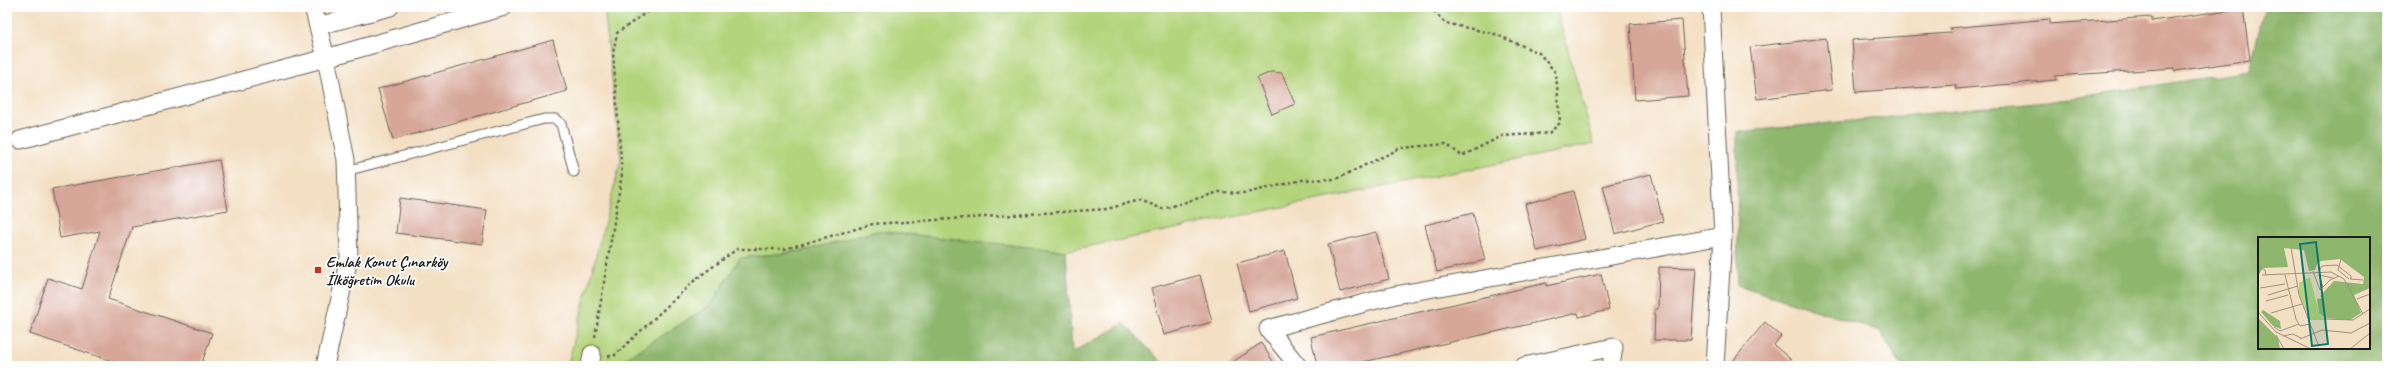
<svg xmlns="http://www.w3.org/2000/svg" width="2394" height="373" font-family="Caveat,sans-serif">
<style>
.green{fill:#b3d47c;stroke:#68784c}
.forest{fill:#8eb66c;stroke:#556944;fill-rule:evenodd}
.building{fill:#d6a698}
.lines{fill:none;stroke-linecap:round;stroke-linejoin:round}
.lane-casing{stroke:#676056;stroke-width:11}
.street-casing{stroke:#676056;stroke-width:19}
.path{stroke:#676056;stroke-width:2.5;stroke-dasharray:3 3;stroke-linecap:butt}
.lane{stroke:#fff;stroke-width:9}
.street{stroke:#fff;stroke-width:17}
.poi-dot{fill:#c8321e;stroke:#fff;stroke-width:1.5}
.labels{text-anchor:middle;stroke-width:3.5;stroke-linejoin:round;paint-order:stroke}
.poi-label{font-size:16px;font-weight:bold;fill:#1c1c1c;stroke:#fff;text-anchor:start}
.inset-road{fill:none;stroke:#9d9180;stroke-width:1}
.view{fill:#0f766e;fill-opacity:0.15;stroke:#0f766e;stroke-width:2}
.inset-edge{fill:none;stroke:#1c1c1c;stroke-width:2}
</style>
<rect width="100%" height="100%" fill="#fff"/>
<filter id="ink" filterUnits="userSpaceOnUse"><feTurbulence type="fractalNoise" baseFrequency=".025" numOctaves="2"/><feDisplacementMap in="SourceGraphic" scale="8" xChannelSelector="R" yChannelSelector="G"/><feConvolveMatrix kernelMatrix="1 2 1 2 8 2 1 2 1" color-interpolation-filters="sRGB"/></filter>
<filter id="wash" filterUnits="userSpaceOnUse"><feTurbulence type="fractalNoise" baseFrequency=".012" numOctaves="4" result="noise"/><feDisplacementMap in="SourceGraphic" scale="16" xChannelSelector="R" yChannelSelector="G"/><feGaussianBlur stdDeviation="0.9" result="paint"/><feColorMatrix in="noise" values="0 0 0 0 0 0 0 0 0 0 0 0 0 0 0 0 0 1.4 0 .05"/><feComposite in="paint" operator="in"/></filter>
<g filter="url(#wash)">
<rect width="100%" height="100%" fill="#f3dfc2"/>
<polygon class="green" points="608,7 1556,7 1594,144 1066,251 877,231 803,251 740,258 711,305 614,366 568,364 621,160 604,8"/>
<g class="forest">
<path d="M2265,7H2387V366H1901L1880,331L1738,285L1737,132L2047,102L2249,71ZM2259,238H2369V348H2259Z"/>
<polygon points="877,231 1066,251 1072,353 1124,323 1165,366 614,366 711,305 740,258 803,251"/>
</g>
<g id="blocks">
<g class="building">
<polygon points="2243,8 2250,60 2175,71 2175,68 2055,76 2056,80 1956,89 1956,85 1856,92 1852,40 1951,33 1950,28 2050,19 2050,24 2152,17 2152,21"/>
<polygon points="1682,20 1688,96 1635,100 1630,24"/>
<polygon points="1826,38 1832,90 1757,99 1750,47"/>
<polygon points="553,40 567,91 393,140 378,89"/>
<polygon points="1271,72 1282,73 1295,104 1272,114 1257,78"/>
<polygon points="219,160 228,210 132,227 108,299 212,333 201,366 127,366 30,334 48,278 82,289 100,231 60,238 52,189"/>
<polygon points="1651,174 1663,221 1615,234 1603,186"/>
<polygon points="1573,191 1585,239 1537,251 1525,204"/>
<polygon points="400,198 487,210 482,244 396,233"/>
<polygon points="1473,213 1485,260 1437,272 1425,225"/>
<polygon points="1376,232 1389,279 1340,292 1328,244"/>
<polygon points="1285,251 1297,298 1249,311 1237,263"/>
<polygon points="1659,267 1696,268 1691,340 1654,340 1655,309 1658,309"/>
<polygon points="1601,274 1609,310 1579,317 1578,313 1346,366 1317,366 1311,337 1546,283 1546,286"/>
<polygon points="1200,275 1212,322 1164,335 1151,288"/>
<polygon points="1765,322 1781,336 1774,345 1798,366 1729,366"/>
<polygon points="1261,343 1276,366 1227,366"/>
</g>
</g>
</g>
<g filter="url(#ink)">
<use href="#blocks" fill-opacity="0" stroke="#676056" stroke-width="1"/>
<g class="lines">
<g class="lane-casing">
<polyline id="lane" points="346,171 544,119 555,119 561,124 574,172"/>
</g>
<g class="street-casing">
<g id="street">
<polyline points="313,7 326,58 346,160 349,258 325,366"/>
<polyline points="1711,7 1723,236 1715,366"/>
<polyline points="318,26 390,7"/>
<polyline points="20,140 326,58 504,7"/>
<polyline points="590,366 592,354"/>
<polyline points="1298,366 1268,329 1395,295 1723,236"/>
<polyline points="1524,366 1614,347 1611,366"/>
</g>
</g>
<g class="path">
<polyline points="595,337 622,174 613,53 617,33 654,7"/>
<polyline points="608,356 614,356 696,279 737,249 785,249 873,224 1107,209 1140,200 1163,209 1219,192 1246,193 1302,180 1336,179 1401,148 1446,144 1462,156 1502,136 1549,133 1560,123 1556,73 1539,53 1495,34 1445,23 1432,9 1415,7"/>
</g>
<use href="#lane" class="lane"/>
<use href="#street" class="street"/>
</g>
</g>
<rect class="poi-dot" x="314" y="266" width="8" height="8" rx="2"/>
<g class="labels">
<g class="poi-label">
<text x="326" y="267">Emlak Konut Çınarköy<tspan x="326" dy="18">İlköğretim Okulu</tspan></text>
</g>
</g>
<g transform="translate(2258 237)">
<rect width="112" height="112" fill="#f3dfc2"/>
<path d="M52,40L61,76L67,83H52L41,58V46Z" fill="#b3d47c"/>
<path d="M0,0H112V51L96,58L103,76L92,83L67,81L61,76L59,62L64,61L62,59L76,44L105,47L106,40L82,22L63,24L59,27L57,33L51,34L46,13L26,11L30,30L5,31L0,39ZM5,73L22,84L23,92L15,89L3,75ZM0,81L20,101L22,112H0Z" fill="#8eb66c"/>
<path class="inset-road" d="M33,10L41,58L60,107M83,22L80,33L91,42M0,29L7,33L8,38M55,34L62,53L72,43L81,39M61,34L64,29L79,28L93,39V42M4,38L73,35L86,42L105,77M27,38L38,82L42,89L52,87M92,42L105,43M65,50L61,38L75,41M2,51L27,47M10,58L40,49M99,62L112,57M8,64L30,58M0,75L18,95L53,112M13,76L44,67M66,82L95,83L112,72M16,90L22,94L41,87M18,98L26,112M25,99L35,97L43,101M42,102L64,93L93,96L112,86M92,112L112,96"/>
<path class="view" d="M58,5L70,107L54,109L42,7Z"/>
<rect width="112" height="112" class="inset-edge"/>
</g>
<rect width="2394" height="373" fill="none" stroke="#fff" stroke-width="24"/>
</svg>
